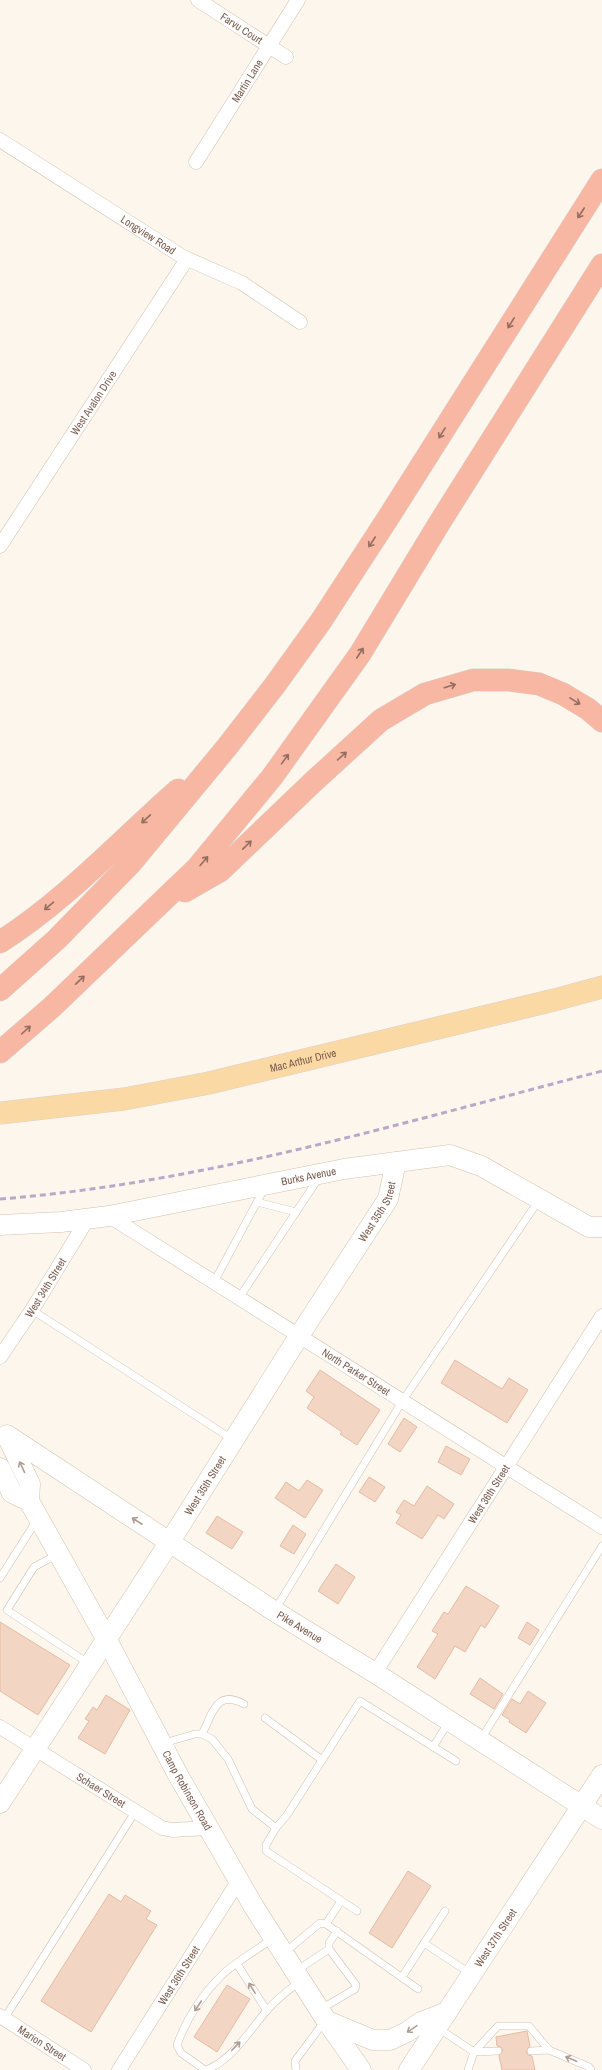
<svg xmlns="http://www.w3.org/2000/svg" width="602" height="2070" font-family="'Archivo Narrow',sans-serif">
<style>
.building{fill:#f3d5c3;stroke:#e6bba3}
.lines{fill:none;stroke-linecap:round;stroke-linejoin:round}
.lane-casing{stroke:#d1beb0;stroke-width:8}
.street-casing{stroke:#d1beb0;stroke-width:15}
.secondary-casing{stroke:#d6c0b0;stroke-width:21}
.primary-casing{stroke:#dad1cd;stroke-width:23}
.highway-casing{stroke:#dad1cd;stroke-width:23}
.lane{stroke:#fff;stroke-width:7}
.street{stroke:#fff;stroke-width:14}
.secondary{stroke:#fff;stroke-width:20}
.primary{stroke:#fbd9a5;stroke-width:22}
.highway{stroke:#f7b7a3;stroke-width:22}
.rail{stroke:#b9a8c9;stroke-width:3;stroke-dasharray:6 4;stroke-linecap:butt}
.oneway{stroke:#936e5e}
.oneway2{stroke:#af9d94}
.labels{text-anchor:middle;stroke-width:3;stroke-linejoin:round;paint-order:stroke}
.street-label{font-size:11px;fill:#7a5c4d;stroke:#fffaf3}
</style>
<rect width="100%" height="100%" fill="#fdf6ec"/>
<g class="building">
<polygon points="455,1360 502,1389 509,1378 528,1390 507,1423 441,1383"/>
<polygon points="320,1370 380,1410 357,1445 340,1434 342,1432 307,1408 314,1397 306,1391"/>
<polygon points="404,1418 417,1427 400,1452 388,1444"/>
<polygon points="446,1446 470,1459 461,1475 438,1462"/>
<polygon points="369,1477 385,1487 375,1502 359,1492"/>
<polygon points="307,1480 323,1490 305,1518 275,1498 286,1482 299,1491"/>
<polygon points="427,1486 454,1504 444,1519 438,1515 422,1539 396,1523 401,1515 396,1512 404,1500 414,1506"/>
<polygon points="217,1516 243,1532 232,1549 206,1533"/>
<polygon points="293,1525 306,1534 294,1554 280,1546"/>
<polygon points="336,1564 355,1577 338,1604 318,1591"/>
<polygon points="466,1586 499,1606 485,1628 481,1625 465,1652 455,1646 435,1679 417,1667 438,1634 432,1631 444,1612 448,1614"/>
<polygon points="0,1622 70,1665 38,1715 0,1691"/>
<polygon points="527,1622 539,1630 530,1645 518,1638"/>
<polygon points="480,1678 503,1694 494,1709 470,1694"/>
<polygon points="528,1691 546,1703 526,1733 509,1722 510,1720 502,1715 512,1699 520,1704"/>
<polygon points="106,1695 130,1710 105,1754 78,1738 89,1721 85,1719 93,1707 97,1710"/>
<polygon points="408,1871 431,1886 392,1948 369,1933"/>
<polygon points="109,1894 121,1902 125,1895 151,1911 146,1919 157,1925 91,2032 41,2001"/>
<polygon points="227,1985 250,1999 217,2052 194,2037"/>
<polygon points="527,2031 530,2046 526,2052 528,2055 532,2056 535,2070 502,2070 499,2056 503,2050 501,2047 497,2046 496,2037"/>
</g>
<g class="lines">
<g class="lane-casing">
<g id="lane">
<polyline points="257,1202 296,1212"/>
<polyline points="214,1282 264,1189"/>
<polyline points="239,1298 318,1179"/>
<polyline points="32,1310 232,1439"/>
<polyline points="58,1554 34,1567 7,1610 88,1663"/>
<polyline points="0,1578 37,1520"/>
<polyline points="275,1610 403,1400 539,1200"/>
<polyline points="265,1718 322,1760"/>
<path d="M202,1734C213,1713 216,1689 244,1704"/>
<polyline points="481,1739 602,1546"/>
<polyline points="164,1743 195,1734 202,1734 212,1739 228,1759 252,1809 276,1828 287,1815 360,1701 456,1761"/>
<polyline points="433,1747 448,1723"/>
<polyline points="276,1828 266,1845 266,1851 357,1911"/>
<polyline points="326,1924 341,1901"/>
<polyline points="424,1943 471,1974"/>
<polyline points="284,1953 320,1923 326,1924 418,1989"/>
<polyline points="237,1964 267,2011"/>
<polyline points="296,1971 329,1949"/>
<polyline points="402,1977 445,1911"/>
<polyline points="321,2009 355,1989 356,1985 329,1949 329,1943 337,1931"/>
<polyline points="4,2019 135,1812"/>
<polyline points="438,2028 474,2052 468,2070"/>
<polyline points="531,2051 549,2050 589,2067 591,2070"/>
<polyline points="474,2052 498,2026 529,2026 549,2050"/>
<polyline points="474,2052 498,2051"/>
<path d="M205,2070L181,2053L177,2045C186,2020 202,1995 221,1976C232,1964 259,1949 273,1938"/>
<path d="M206,2070C233,2060 250,2029 269,2008C278,1998 289,1990 299,1982"/>
<polyline points="296,2070 295,2061 324,2022"/>
</g>
</g>
<g class="street-casing">
<g id="street">
<path id="s1" d="M198,0L286,57"/>
<path id="s2" d="M0,140L183,257L242,283L300,322"/>
<path id="s3" d="M196,162L298,0"/>
<path id="s4" d="M0,546L187,259"/>
<path id="s5" d="M109,1216L602,1527"/>
<path id="s6" d="M0,1357L32,1310L88,1218"/>
<path id="s7" d="M375,1673L602,1316"/>
<path id="s8" d="M0,1727L162,1828L172,1830L208,1828"/>
<path id="s9" d="M0,2016L84,2070"/>
<path id="s10" d="M119,2070L239,1880"/>
</g>
</g>
<g class="secondary-casing">
<g id="secondary">
<path id="s11" d="M0,1225L61,1222L109,1216L344,1169L450,1155L481,1166L589,1227H602"/>
<path id="s12" d="M7,1435L274,1611L375,1673L602,1819"/>
<path id="s13" d="M7,1436L30,1484L29,1501L107,1640L178,1775L254,1907L326,2020L361,2070"/>
<polyline points="0,1468 12,1493 29,1501"/>
<path id="s14" d="M0,1803L169,1543L299,1336L388,1199L396,1162"/>
<polyline points="327,2021 373,2040 390,2040 407,2032 421,2022 447,2012"/>
<path id="s15" d="M409,2070L602,1775"/>
</g>
</g>
<g class="primary-casing">
<g id="primary">
<path id="s16" d="M0,1113L124,1099L209,1083L554,1000L602,987"/>
</g>
</g>
<g class="highway-casing">
<g id="highway">
<polyline points="185,891 220,871 313,782 381,720 425,694 473,680 508,680 539,684 563,694 588,709 602,721"/>
<path d="M0,942C66,900 120,841 178,790"/>
<polyline points="0,990 57,939 131,863 227,747 275,685 321,621 388,518 602,180"/>
<polyline points="0,1052 52,1007 197,868 272,777 360,654 440,522 602,265"/>
</g>
</g>
<use href="#lane" class="lane"/>
<use href="#street" class="street"/>
<use href="#secondary" class="secondary"/>
<use href="#primary" class="primary"/>
<use href="#highway" class="highway"/>
<path class="rail" d="M0,1199C205,1183 404,1122 602,1071"/>
</g>
<defs><path id="oneway-shaft" d="M-6 0H5M1.5-3L5.5 0L1.5 3" fill="none" stroke-width="1.6" stroke-linecap="round" stroke-linejoin="round"/></defs>
<g class="oneway">
<use href="#oneway-shaft" transform="translate(581 213) rotate(123)"/>
<use href="#oneway-shaft" transform="translate(511 323) rotate(122)"/>
<use href="#oneway-shaft" transform="translate(442 433) rotate(122)"/>
<use href="#oneway-shaft" transform="translate(372 542) rotate(123)"/>
<use href="#oneway-shaft" transform="translate(360 653) rotate(-57)"/>
<use href="#oneway-shaft" transform="translate(450 686) rotate(-17)"/>
<use href="#oneway-shaft" transform="translate(575 701) rotate(31)"/>
<use href="#oneway-shaft" transform="translate(342 756) rotate(-42)"/>
<use href="#oneway-shaft" transform="translate(285 759) rotate(-54)"/>
<use href="#oneway-shaft" transform="translate(146 819) rotate(137)"/>
<use href="#oneway-shaft" transform="translate(247 845) rotate(-44)"/>
<use href="#oneway-shaft" transform="translate(204 861) rotate(-49)"/>
<use href="#oneway-shaft" transform="translate(49 906) rotate(140)"/>
<use href="#oneway-shaft" transform="translate(80 980) rotate(-43)"/>
<use href="#oneway-shaft" transform="translate(26 1030) rotate(-42)"/>
</g>
<g class="oneway2">
<use href="#oneway-shaft" transform="translate(22 1467) rotate(-115)"/>
<use href="#oneway-shaft" transform="translate(137 1521) rotate(-147)"/>
<use href="#oneway-shaft" transform="translate(252 1988) rotate(-122)"/>
<use href="#oneway-shaft" transform="translate(198 2006) rotate(123)"/>
<use href="#oneway-shaft" transform="translate(412 2029) rotate(146)"/>
<use href="#oneway-shaft" transform="translate(236 2046) rotate(-46)"/>
<use href="#oneway-shaft" transform="translate(571 2059) rotate(-157)"/>
</g>
<g class="labels">
<g class="street-label">
<text dy="4" stroke="none"><textPath href="#s1" startOffset="52">Farvu Court</textPath></text>
<text dy="4" stroke="none"><textPath href="#s3" startOffset="96">Martin Lane</textPath></text>
<text dy="4" stroke="none"><textPath href="#s2" startOffset="176">Longview Road</textPath></text>
<text dy="4" stroke="none"><textPath href="#s4" startOffset="171">West Avalon Drive</textPath></text>
<text dy="4" stroke="none"><textPath href="#s16" startOffset="308">Mac Arthur Drive</textPath></text>
<text dy="4" stroke="none"><textPath href="#s11" startOffset="313">Burks Avenue</textPath></text>
<text dy="4" stroke="none"><textPath href="#s14" startOffset="702">West 35th Street</textPath></text>
<text dy="4" stroke="none"><textPath href="#s6" startOffset="83">West 34th Street</textPath></text>
<text dy="4" stroke="none"><textPath href="#s5" startOffset="292">North Parker Street</textPath></text>
<text dy="4" stroke="none"><textPath href="#s14" startOffset="378">West 35th Street</textPath></text>
<text dy="4" stroke="none"><textPath href="#s7" startOffset="212">West 36th Street</textPath></text>
<text dy="4" stroke="none"><textPath href="#s12" startOffset="350">Pike Avenue</textPath></text>
<text dy="4" stroke="none"><textPath href="#s8" startOffset="119">Schaer Street</textPath></text>
<text dy="4" stroke="none"><textPath href="#s13" startOffset="400">Camp Robinson Road</textPath></text>
<text dy="4" stroke="none"><textPath href="#s15" startOffset="158">West 37th Street</textPath></text>
<text dy="4" stroke="none"><textPath href="#s10" startOffset="112">West 36th Street</textPath></text>
<text dy="4" stroke="none"><textPath href="#s9" startOffset="50">Marion Street</textPath></text>
</g>
</g>
</svg>
